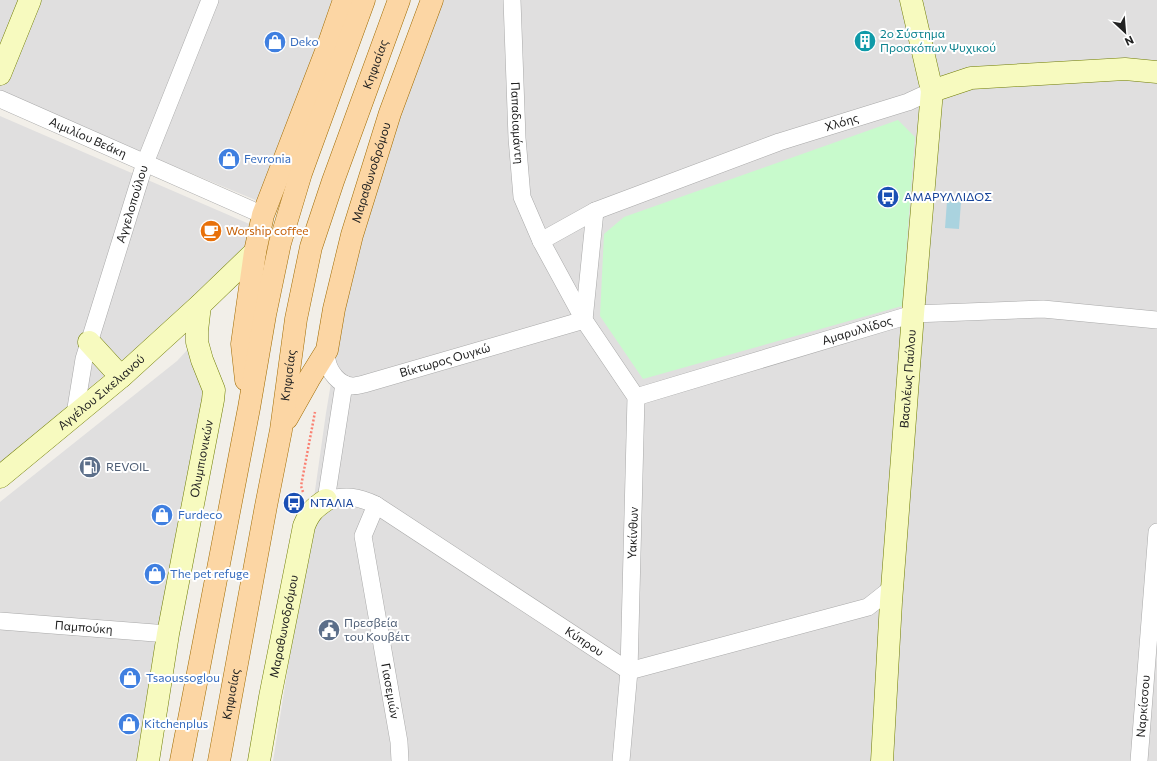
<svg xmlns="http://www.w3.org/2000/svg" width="1157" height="761" font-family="Commissioner,sans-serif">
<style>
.residential{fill:#e0dfdf}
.park{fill:#c8facc}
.water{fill:#aad3df}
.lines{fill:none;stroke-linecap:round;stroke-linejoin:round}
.street-casing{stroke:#a9a9a9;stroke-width:18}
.secondary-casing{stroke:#707d05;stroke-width:23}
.primary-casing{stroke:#a06b00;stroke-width:23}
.path{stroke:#fa8072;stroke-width:2.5;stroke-dasharray:2 2;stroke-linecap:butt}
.street{stroke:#fff;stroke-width:17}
.secondary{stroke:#f7fabf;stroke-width:22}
.primary{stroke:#fcd6a4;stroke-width:22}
.labels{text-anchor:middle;stroke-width:4;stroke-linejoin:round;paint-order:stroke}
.culture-label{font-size:12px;fill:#0d838f;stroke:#fff;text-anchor:start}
.shop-label{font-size:12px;fill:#366cbe;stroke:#fff;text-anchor:start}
.street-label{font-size:12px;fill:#222;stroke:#fff}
.transit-label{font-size:12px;fill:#164399;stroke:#fff;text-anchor:start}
.food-label{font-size:12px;fill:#c56008;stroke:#fff;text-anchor:start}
.service-label{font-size:12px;fill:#4e5e75;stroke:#fff;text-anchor:start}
</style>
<rect width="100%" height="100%" fill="#f2efe9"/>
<g class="residential">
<polygon points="0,0 332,0 260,202 0,94"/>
<polygon points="437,0 1157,0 1157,761 273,761 306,554 326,413 354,245"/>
<polygon points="0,116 254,226 253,237 188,305 0,463"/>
<polygon points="191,346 211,383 145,761 0,761 0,502 177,361"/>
</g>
<polygon class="park" points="898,120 915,137 902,306 643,379 600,316 604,234 624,217"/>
<polygon class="water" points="947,201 961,202 959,229 945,228"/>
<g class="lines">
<g class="street-casing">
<g id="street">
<path id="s1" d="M512,0L517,138L522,197L541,241L584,320L636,397L629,671L621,761"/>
<path id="s2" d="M0,99L263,215"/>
<path id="s3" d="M541,241L595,211L779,142L908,102L932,91"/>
<path id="s4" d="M327,350C327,353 326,357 327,360C329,372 339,385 352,386C356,386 360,385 364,384L584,320L595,211"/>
<path id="s5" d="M344,384L326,500C346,495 357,496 376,505L629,671L868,607L892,588"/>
<path id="s6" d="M636,397L913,314L1043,309L1157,320"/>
<path id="s7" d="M75,414L84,359L145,163L210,0"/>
<path id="s8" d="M376,505L363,536L399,742L400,761"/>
<path id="s9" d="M0,621L168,634"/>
<path id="s10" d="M1139,761L1157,532"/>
</g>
</g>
<g class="secondary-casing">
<g id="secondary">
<polyline points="0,74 30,0"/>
<polyline points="932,91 971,78 1125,69 1157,72"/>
<polyline points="89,342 121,377"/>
<path id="s11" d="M0,477L121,377L200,305L255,252"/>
<path id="s12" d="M148,761L168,634L213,400L214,390L202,360L197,342V331L200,305"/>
<path id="s13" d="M259,761L270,697L304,526C309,513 314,508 326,500"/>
<path id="s14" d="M882,761L891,602L913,314L932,91L911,0"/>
</g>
</g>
<g class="primary-casing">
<g id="primary">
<polyline points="246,380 242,344 255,252 263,215 327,49 344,0"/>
<path id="s15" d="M287,418L309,379L327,350L334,309L352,235L390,113L432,0"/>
<polyline points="181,761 249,408 265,315 280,243 301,173 364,0"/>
<path id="s16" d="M219,761L266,506L281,430L296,319L311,247L333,181L399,0"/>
</g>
</g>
<polyline class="path" points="303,492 301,486 315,412"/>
<use href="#street" class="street"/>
<use href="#secondary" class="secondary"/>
<use href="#primary" class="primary"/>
</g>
<defs>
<g id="building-disc" transform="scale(1.15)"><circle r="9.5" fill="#0f9aa8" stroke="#fff"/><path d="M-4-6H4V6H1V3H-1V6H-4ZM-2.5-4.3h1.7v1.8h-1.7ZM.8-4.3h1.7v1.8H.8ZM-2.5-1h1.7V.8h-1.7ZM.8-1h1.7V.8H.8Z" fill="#fff"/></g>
<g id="shop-disc" transform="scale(1.15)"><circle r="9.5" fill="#3f7fe0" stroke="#fff"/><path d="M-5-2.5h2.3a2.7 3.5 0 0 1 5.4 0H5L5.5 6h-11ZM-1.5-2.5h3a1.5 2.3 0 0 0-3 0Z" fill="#fff"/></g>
<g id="bus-disc" transform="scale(1.15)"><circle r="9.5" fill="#1a4fb4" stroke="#fff"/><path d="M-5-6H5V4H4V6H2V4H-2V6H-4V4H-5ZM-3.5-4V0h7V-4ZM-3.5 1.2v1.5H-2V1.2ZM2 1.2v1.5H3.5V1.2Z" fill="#fff"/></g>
<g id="cafe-disc" transform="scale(1.15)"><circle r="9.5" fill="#e8710a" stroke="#fff"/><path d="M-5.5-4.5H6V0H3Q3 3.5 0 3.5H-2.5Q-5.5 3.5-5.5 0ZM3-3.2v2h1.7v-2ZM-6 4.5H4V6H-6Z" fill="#fff"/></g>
<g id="fuel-disc" transform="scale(1.15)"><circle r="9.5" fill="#5c6f8a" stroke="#fff"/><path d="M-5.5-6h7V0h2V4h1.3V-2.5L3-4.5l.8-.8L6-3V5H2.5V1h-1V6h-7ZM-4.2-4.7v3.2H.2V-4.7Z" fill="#fff"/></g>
<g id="civic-disc" transform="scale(1.15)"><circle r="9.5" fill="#5c6f8a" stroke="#fff"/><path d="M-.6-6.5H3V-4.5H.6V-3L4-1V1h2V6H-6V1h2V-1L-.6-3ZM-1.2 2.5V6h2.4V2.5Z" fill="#fff"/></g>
</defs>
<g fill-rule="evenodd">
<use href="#building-disc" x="865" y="41"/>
<use href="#shop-disc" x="275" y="42"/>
<use href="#shop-disc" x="229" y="159"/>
<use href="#bus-disc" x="888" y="197"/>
<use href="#cafe-disc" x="211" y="231"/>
<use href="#fuel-disc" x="90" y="467"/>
<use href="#bus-disc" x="294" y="503"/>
<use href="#shop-disc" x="162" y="515"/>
<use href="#shop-disc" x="155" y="574"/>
<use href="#civic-disc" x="329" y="630"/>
<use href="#shop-disc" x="130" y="678"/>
<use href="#shop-disc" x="129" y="724"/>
</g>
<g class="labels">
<g class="culture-label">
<text x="880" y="38">2ο Σύστημα<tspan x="880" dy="14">Προσκόπων Ψυχικού</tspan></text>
</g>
<g class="shop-label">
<text x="290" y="46">Deko</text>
<text x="244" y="163">Fevronia</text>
<text x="178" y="519">Furdeco</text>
<text x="170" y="578">The pet refuge</text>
<text x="146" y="682">Tsaoussoglou</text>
<text x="144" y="728">Kitchenplus</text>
</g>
<g class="street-label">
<text dy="4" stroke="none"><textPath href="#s16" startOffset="716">Κηφισίας</textPath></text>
<text dy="4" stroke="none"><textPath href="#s1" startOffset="123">Παπαδιαμάντη</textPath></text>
<text dy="4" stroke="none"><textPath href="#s3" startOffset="324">Χλόης</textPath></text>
<text dy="4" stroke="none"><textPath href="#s2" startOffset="96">Αιμιλίου Βεάκη</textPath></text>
<text dy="4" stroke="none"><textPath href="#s15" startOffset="262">Μαραθωνοδρόμου</textPath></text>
<text dy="4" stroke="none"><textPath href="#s7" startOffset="218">Αγγελοπούλου</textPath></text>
<text dy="4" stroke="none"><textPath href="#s6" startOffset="231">Αμαρυλλίδος</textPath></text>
<text dy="4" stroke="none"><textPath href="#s4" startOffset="145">Βίκτωρος Ουγκώ</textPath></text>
<text dy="4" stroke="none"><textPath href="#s16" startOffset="392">Κηφισίας</textPath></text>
<text dy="4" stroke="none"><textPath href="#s14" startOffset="383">Βασιλέως Παύλου</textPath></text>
<text dy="4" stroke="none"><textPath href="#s11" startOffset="132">Αγγέλου Σικελιανού</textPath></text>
<text dy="4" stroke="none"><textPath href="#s12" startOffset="307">Ολυμπιονικών</textPath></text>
<text transform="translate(633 533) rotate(-88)" y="4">Υακίνθων</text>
<text dy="4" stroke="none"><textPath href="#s13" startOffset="137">Μαραθωνοδρόμου</textPath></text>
<text dy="4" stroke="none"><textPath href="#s9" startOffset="84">Παμπούκη</textPath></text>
<text dy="4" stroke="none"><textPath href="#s5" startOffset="418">Κύπρου</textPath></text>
<text dy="4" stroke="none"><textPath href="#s8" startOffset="191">Γιασεμιών</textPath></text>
<text dy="4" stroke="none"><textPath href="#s16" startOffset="68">Κηφισίας</textPath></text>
<text dy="4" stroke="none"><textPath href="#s10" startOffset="55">Ναρκίσσου</textPath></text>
</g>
<g class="transit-label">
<text x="904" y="201">ΑΜΑΡΥΛΛΙΔΟΣ</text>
<text x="310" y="507">ΝΤΑΛΙΑ</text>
</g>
<g class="food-label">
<text x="226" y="235">Worship coffee</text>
</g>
<g class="service-label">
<text x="106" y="471">REVOIL</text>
<text x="344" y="627">Πρεσβεία<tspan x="344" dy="14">του Κουβέιτ</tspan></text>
</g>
</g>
<g transform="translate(1125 32) rotate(154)" stroke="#ffffff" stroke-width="3" paint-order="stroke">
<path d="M0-3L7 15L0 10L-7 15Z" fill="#222222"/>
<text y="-6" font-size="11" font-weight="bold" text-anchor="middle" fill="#222222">N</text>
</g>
</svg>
